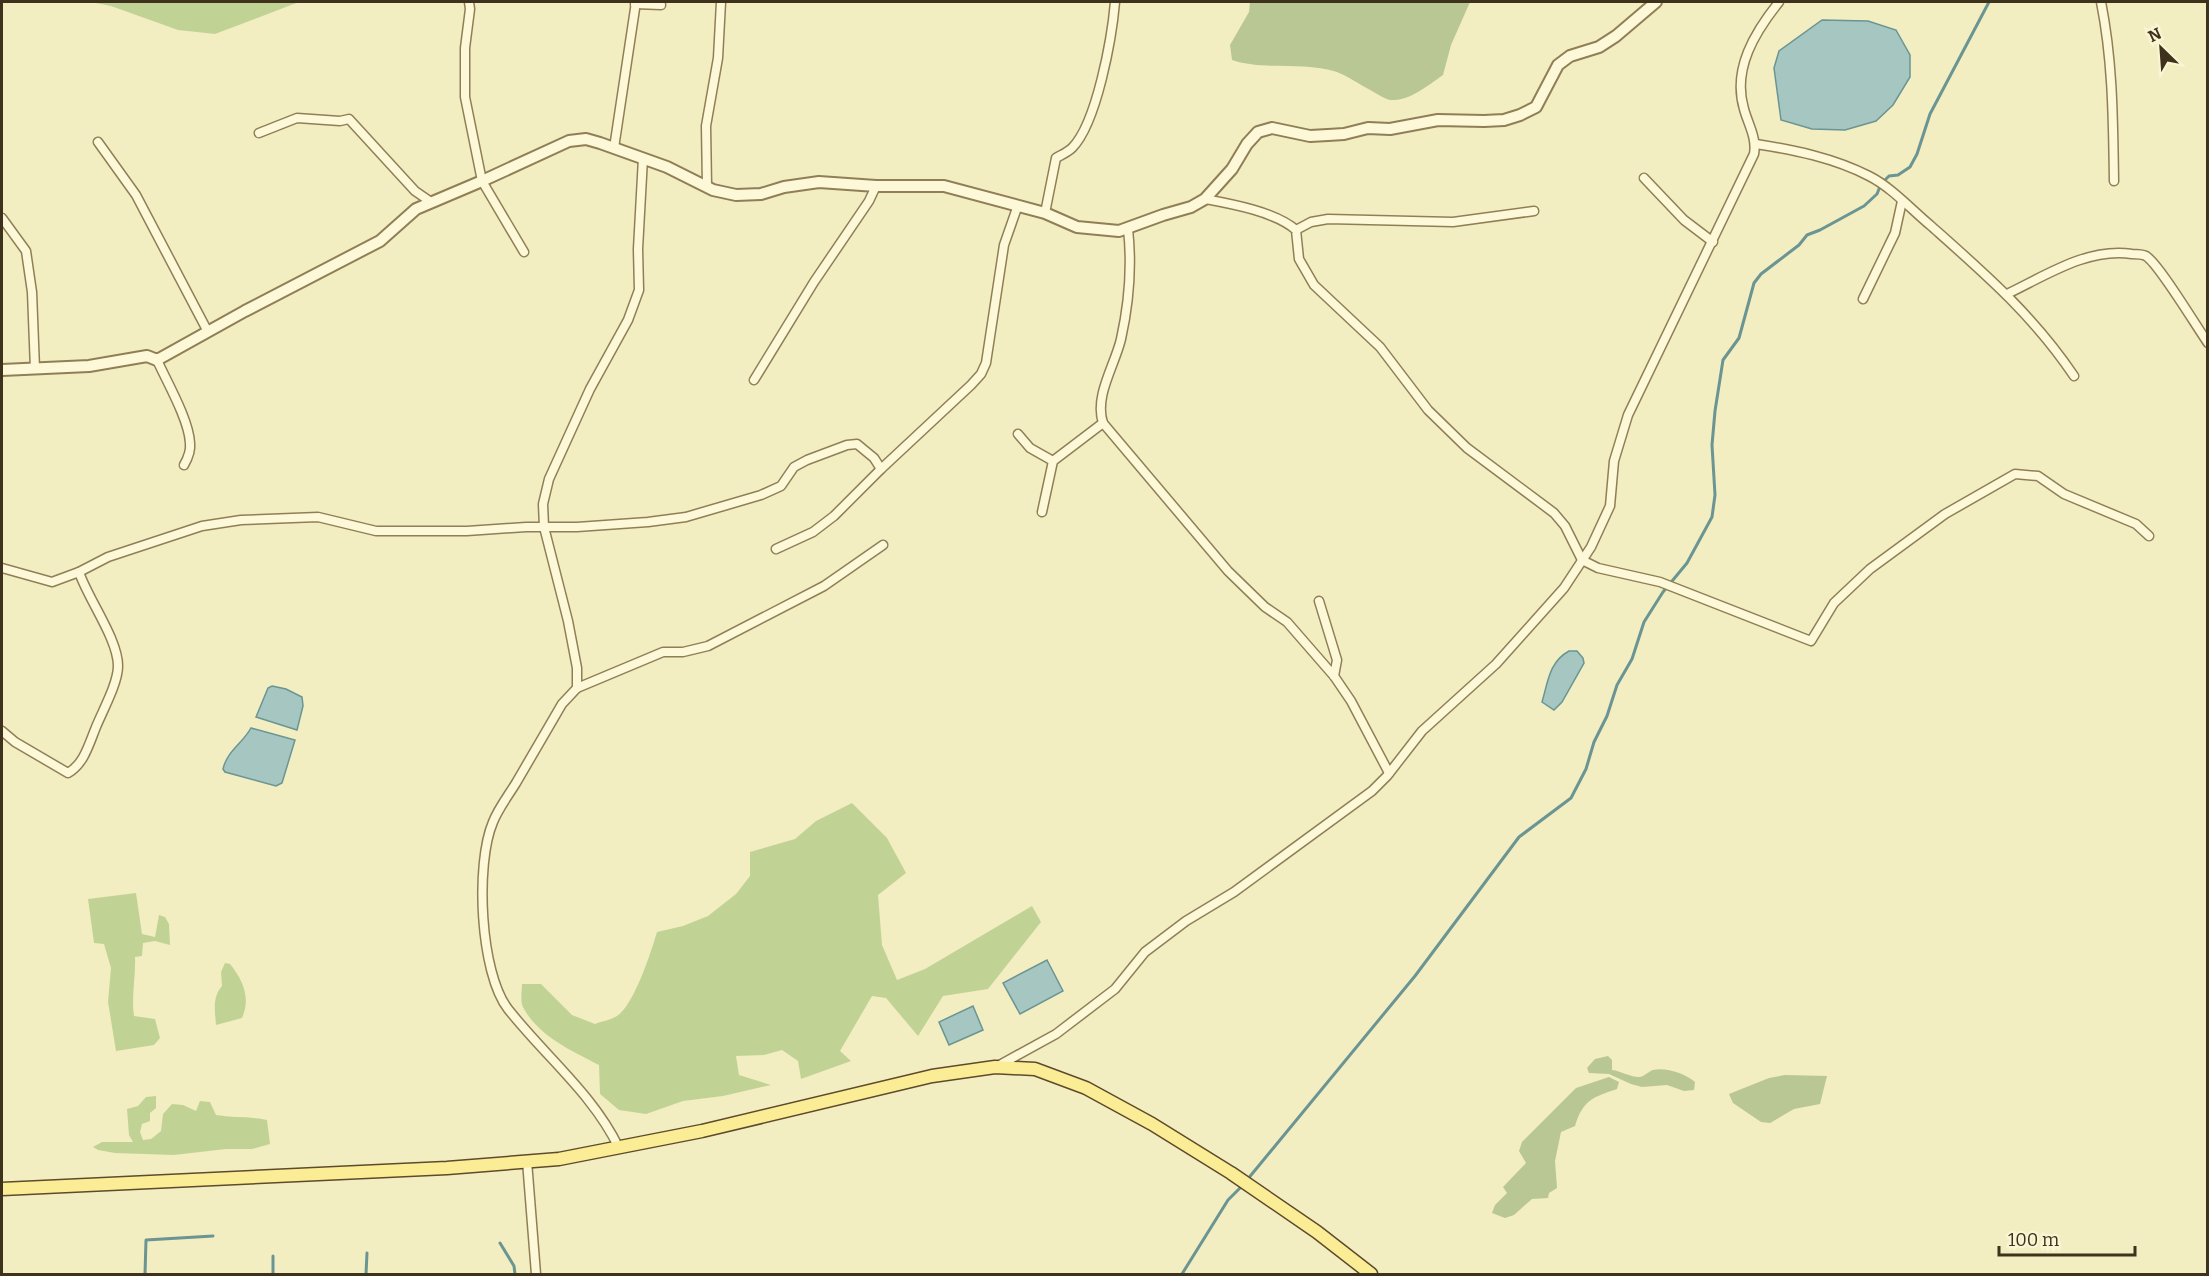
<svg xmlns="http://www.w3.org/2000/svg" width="2209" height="1276" font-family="Bitter,serif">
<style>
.green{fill:#c1d394}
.cemetery{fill:#b9c794}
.water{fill:#a5c6c1;stroke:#6a9592;stroke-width:1.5}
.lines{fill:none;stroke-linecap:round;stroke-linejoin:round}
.stream{stroke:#6a9592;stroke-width:3}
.minor-casing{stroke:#907f56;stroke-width:11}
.tertiary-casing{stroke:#907f56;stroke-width:14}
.primary-casing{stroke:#5d4b2b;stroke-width:15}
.minor{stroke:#fdf8d7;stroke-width:8}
.tertiary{stroke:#fdf8d7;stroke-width:10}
.primary{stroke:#fbec96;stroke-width:12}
</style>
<rect width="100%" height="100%" fill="#f3edc2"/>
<g class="green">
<polygon points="91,2 299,2 215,34 178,30 111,6"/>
<path d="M852,803L887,838L906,873L878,895L882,945L897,980L925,969L1032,906L1041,922L988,989L943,996L918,1036L886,998L872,996L840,1051L851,1061L801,1079L798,1061L782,1050L764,1055L736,1056L739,1075L771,1085L723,1096L683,1101L646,1114L619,1110L600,1094L599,1065C572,1051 538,1036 523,1007C520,1001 522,991 522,984H541L572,1015L595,1024C602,1021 611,1020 617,1016C634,1005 651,952 657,932L683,926L708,916L736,894L750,876V852L795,839L816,821Z"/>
<path d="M136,893L142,934L155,937L159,915L165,917L169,924L170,945L155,941L143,943L142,956L135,957C136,977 131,996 134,1016L155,1019L160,1038L154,1045L116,1051L108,1002L111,968L104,944L94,943L88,899Z"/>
<path d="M225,963L230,964C243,980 251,998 242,1018L216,1025C215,1011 212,997 222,986L221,972Z"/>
<path d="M156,1096V1108L150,1113V1121L142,1124L140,1132L143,1140L151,1139L161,1131L163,1114L172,1104L183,1105L196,1111L200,1101L210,1102L216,1115C233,1118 250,1116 267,1120L270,1144L252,1149H226L174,1155L115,1153L98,1150L93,1147L102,1142H133L129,1135L127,1109L138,1106L146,1097Z"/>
</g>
<g class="cemetery">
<path d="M1250,2H1470L1451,45L1443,75C1427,86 1410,101 1390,100C1383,99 1350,77 1337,72C1303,61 1265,71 1232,60L1230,45L1249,12Z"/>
<path d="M1608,1056L1612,1060V1070C1621,1071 1632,1078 1640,1077C1645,1076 1649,1071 1653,1070C1666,1067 1686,1074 1695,1082L1694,1090L1684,1091L1667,1085L1642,1087L1631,1084L1609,1074L1589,1073L1587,1068L1595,1059Z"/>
<polygon points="1785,1075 1827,1076 1820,1104 1794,1109 1770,1123 1761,1122 1733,1103 1729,1094 1769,1078"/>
<path d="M1609,1077L1619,1082L1617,1089C1593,1097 1583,1100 1575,1126L1561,1132L1555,1161L1557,1188L1549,1193L1548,1198L1532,1199L1514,1215L1505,1218L1492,1213L1495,1205L1507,1193L1503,1187L1526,1163L1519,1151L1522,1142L1576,1088Z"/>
</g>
<g class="water">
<polygon points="1822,20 1868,21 1896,30 1910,55 1910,77 1893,105 1876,121 1845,130 1812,129 1781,120 1774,68 1779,51"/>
<path d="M1569,651H1577L1583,658L1584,663L1562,702L1554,710L1542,702C1548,682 1549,662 1569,651Z"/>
<polygon points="272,686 286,689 302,697 303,706 297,730 256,717 268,688"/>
<path d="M251,728L295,740L282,783L276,786L225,772L223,769C227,751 242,744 251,728Z"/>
<polygon points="1047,960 1063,991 1020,1014 1003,983"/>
<polygon points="973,1006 983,1030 949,1045 939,1022"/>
</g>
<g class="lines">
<g class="stream">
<polyline points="1247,1180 1415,976 1519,837 1571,798 1586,769 1594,742 1607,716 1617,685 1632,659 1644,622 1663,592 1687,563 1712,517 1715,495 1712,445 1715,411 1723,360 1739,338 1754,283 1761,274 1799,245 1807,235 1820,230 1864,206 1877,194 1881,184 1889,176 1898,175 1910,167 1917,154 1930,114 1989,2"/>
<polyline points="500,1243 514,1266 515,1274"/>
<polyline points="273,1256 273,1274"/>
<polyline points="145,1274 146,1240 213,1236"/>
<polyline points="366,1274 367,1253"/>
<polyline points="1182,1274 1228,1200 1243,1185"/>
</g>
<g class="minor-casing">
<g id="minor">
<polyline points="469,2 470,9 465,48 465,97 482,181 524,252"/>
<path d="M2101,2C2113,62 2113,120 2114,181"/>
<polyline points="635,4 661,5"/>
<polyline points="259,133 297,118 340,121 349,119 415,191 431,202"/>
<polyline points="98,142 136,195 208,332"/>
<path d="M1756,144C1795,150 1834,158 1869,176C1891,187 1911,209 1930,225C1984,273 2033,315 2074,376"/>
<polyline points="614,148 636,2"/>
<polyline points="1644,178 1684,220 1713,242"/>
<polyline points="707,186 706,126 718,58 721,2"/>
<path d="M1205,199C1232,204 1276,212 1296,230L1299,259L1314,285L1380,347L1428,410L1467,448L1554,513L1565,526L1582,560L1598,568L1660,582L1811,641L1834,603L1870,569L1945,514L2015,474L2038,476L2064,494L2136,524L2149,536"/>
<path d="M1045,213L1056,158C1061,155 1068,152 1072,148C1097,123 1112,37 1115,2"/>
<polyline points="2,218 26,251 32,292 35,369"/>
<path d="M1128,229C1132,265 1129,303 1121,339C1115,365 1094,396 1103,423L1228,571L1265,607L1287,622L1334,676L1351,701L1389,773"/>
<polyline points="1296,230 1311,222 1328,219 1453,222 1534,211"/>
<path d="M2007,294C2045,276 2088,247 2132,254C2136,254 2142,254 2146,256C2159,264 2196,326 2208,343"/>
<polyline points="1863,299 1895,233 1902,201"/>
<path d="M157,360C167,382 189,420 190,443C191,451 188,458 184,465"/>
<polyline points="754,380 814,282 869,201 876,186"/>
<polyline points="1018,434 1030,448 1053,461"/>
<polyline points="1042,512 1053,461 1103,423"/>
<polyline points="776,549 813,532 834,516 881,469"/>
<polyline points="2,568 52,582 79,572 108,557 202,526 241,520 318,517 376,531 467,531 526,527 577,527 648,522 686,517 761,495 781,486 794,467 807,460 847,445 857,444 874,458 881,469 971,385 981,374 986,363 1004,245 1018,205"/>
<polyline points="1319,601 1337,660 1334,676"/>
<polyline points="577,688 663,652 683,652 708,646 824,586 883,545"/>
<path d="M2,731L15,742L68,773C84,764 89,744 96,727C103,710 118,683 118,666C118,639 88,599 79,572"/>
<path d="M996,1067L1056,1034L1115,989L1145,952L1186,921L1234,892L1372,791L1387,776L1422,731L1496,664L1564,588L1591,547L1610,506L1614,461L1628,415L1754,154C1757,138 1748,124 1744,109C1732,69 1755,32 1779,2"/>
<path d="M619,1148C593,1094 545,1056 508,1009C480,973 475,864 493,822C498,809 508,796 516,783C531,757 547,730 562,704L577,688V668L568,621L544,527L543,504L549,479L590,389L628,320L639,290L638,249L643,158"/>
<polyline points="527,1161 536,1274"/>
</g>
</g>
<g class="tertiary-casing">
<polyline id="tertiary" points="2,370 89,366 147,356 157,360 245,311 380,241 416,209 482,181 569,141 586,139 600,143 667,167 713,190 736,195 761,194 784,187 819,182 876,186 944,186 1045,213 1077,227 1119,231 1163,215 1191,207 1205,199 1232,169 1247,144 1258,132 1272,128 1310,136 1328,135 1344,134 1368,128 1390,129 1438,120 1484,121 1504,120 1520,115 1536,107 1558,65 1570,56 1599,47 1616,36 1656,2"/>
</g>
<g class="primary-casing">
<polyline id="primary" points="2,1189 447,1168 559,1159 702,1131 932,1076 995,1067 1035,1069 1086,1088 1152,1124 1231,1173 1317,1232 1371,1274"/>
</g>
<use href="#minor" class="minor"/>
<use href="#tertiary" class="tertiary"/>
<use href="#primary" class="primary"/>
</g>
<rect width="2209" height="1276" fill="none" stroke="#3e321c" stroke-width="6"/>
<g transform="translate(2161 48) rotate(335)" stroke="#faf5d3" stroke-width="4.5" paint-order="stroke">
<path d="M0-4.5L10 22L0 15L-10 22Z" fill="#3e321c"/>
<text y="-9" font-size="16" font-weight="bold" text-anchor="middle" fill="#3e321c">N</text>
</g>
<path d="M1999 1246v9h136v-9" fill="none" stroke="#3e321c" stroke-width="3"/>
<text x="2008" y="1246" font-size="18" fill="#3e321c" stroke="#faf5d3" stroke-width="4.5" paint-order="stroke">100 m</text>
</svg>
